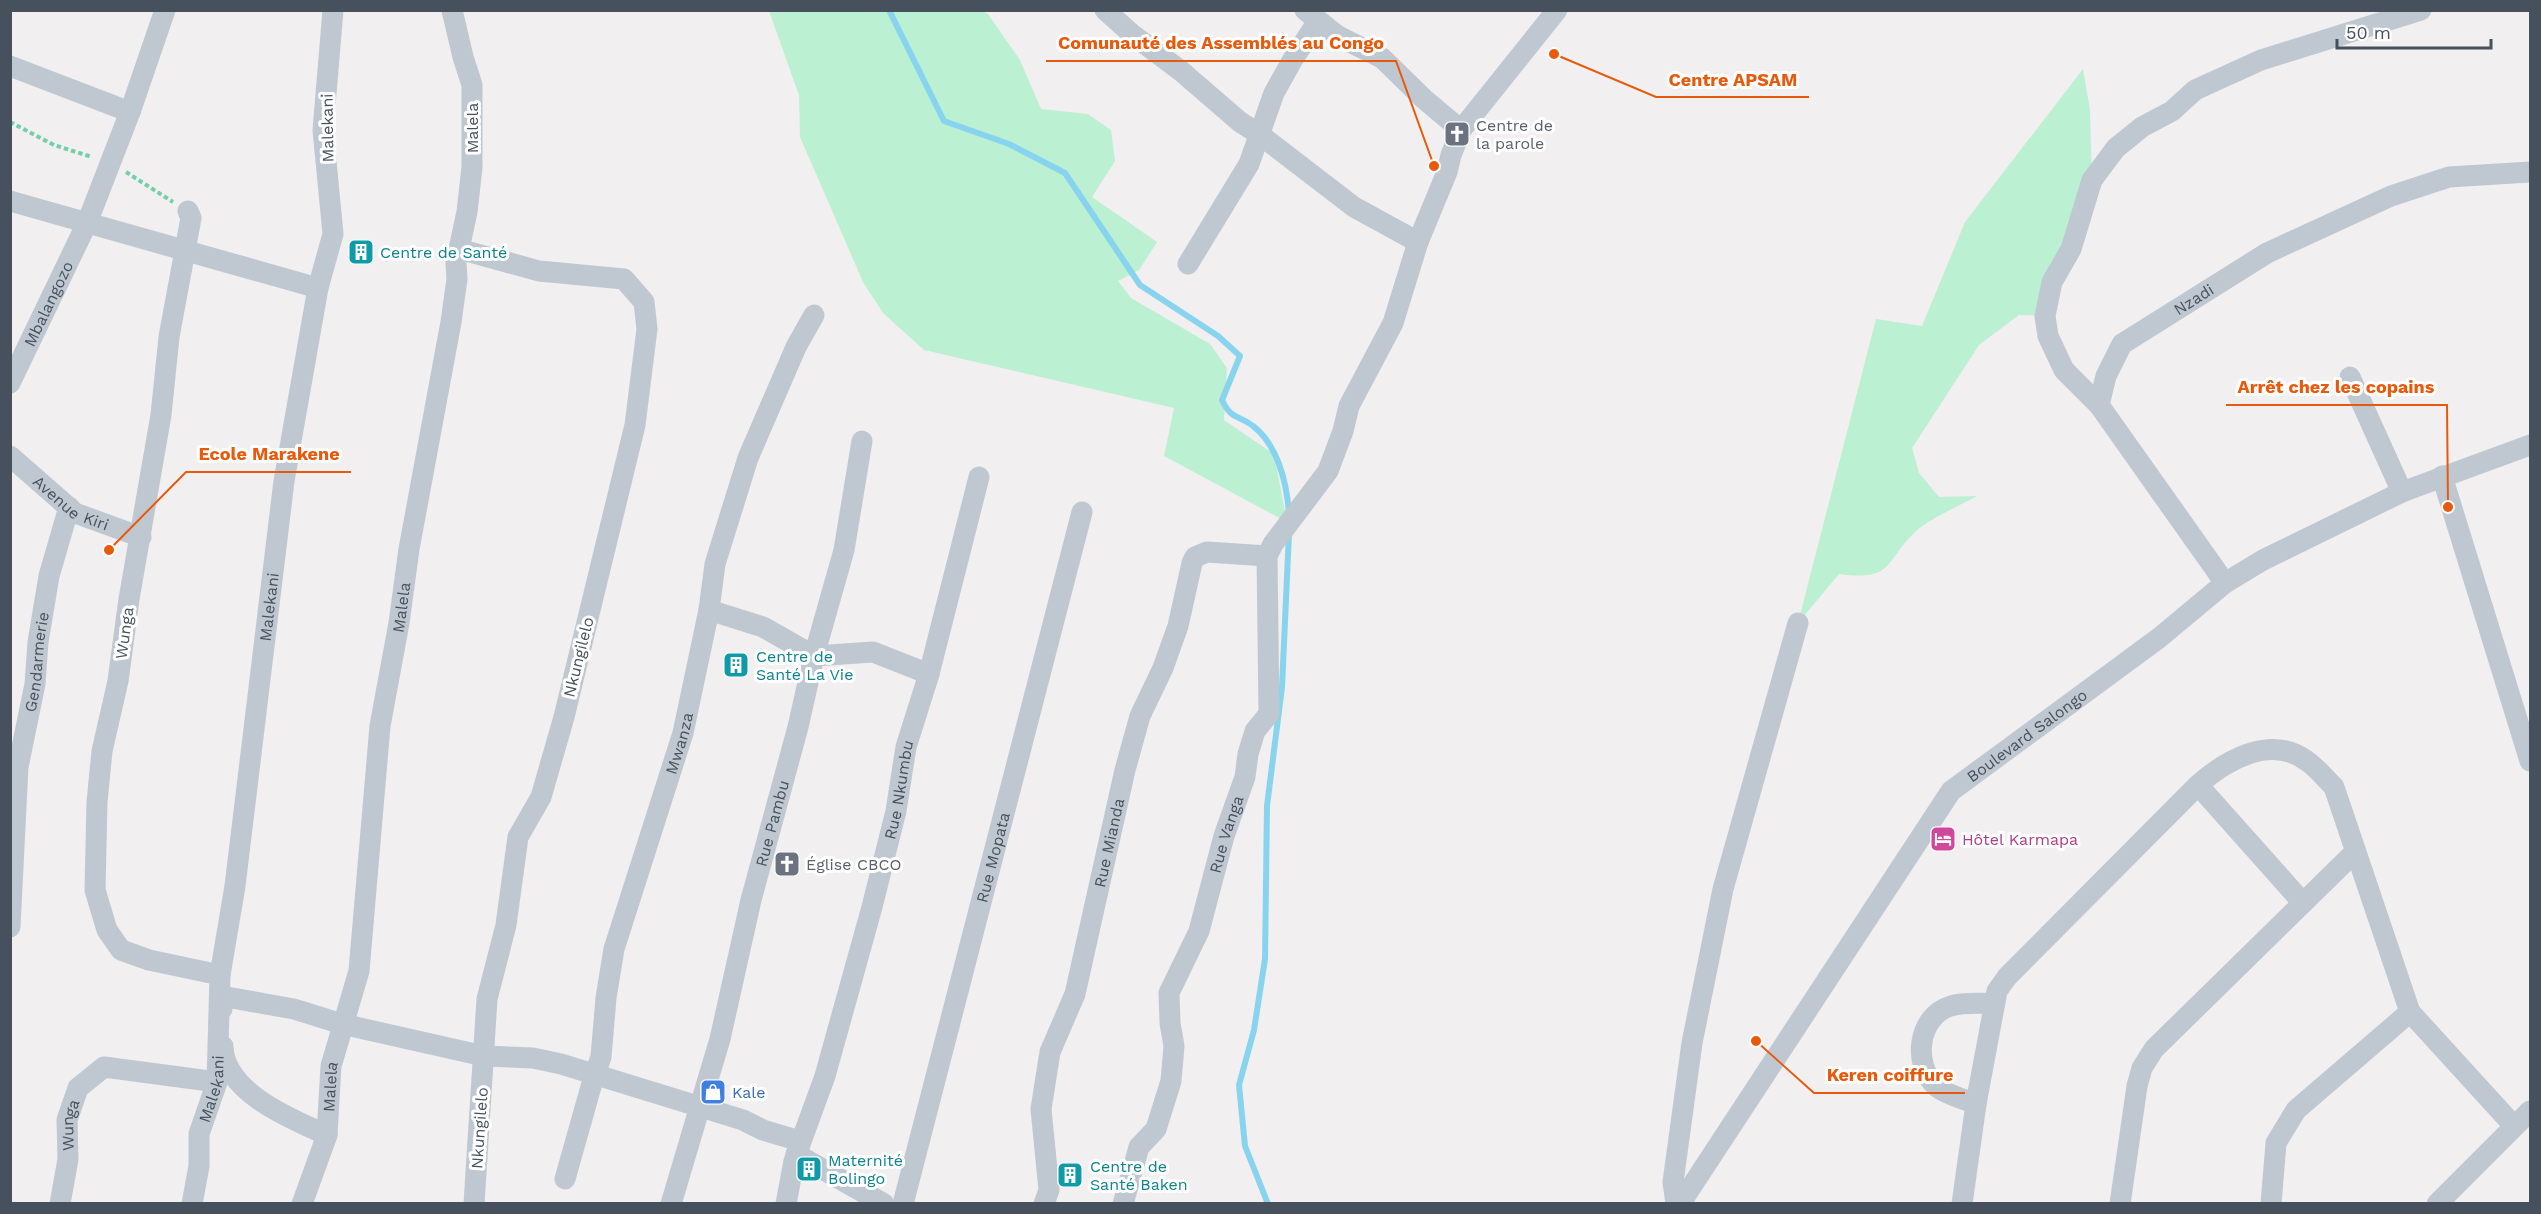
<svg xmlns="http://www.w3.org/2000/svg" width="2541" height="1214" font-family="'Work Sans',sans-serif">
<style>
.green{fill:#bcf0d3}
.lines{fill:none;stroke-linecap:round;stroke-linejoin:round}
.stream{stroke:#88d4ee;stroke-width:6}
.path{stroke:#73cfa7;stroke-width:4;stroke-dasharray:4.5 3;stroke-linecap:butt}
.minor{stroke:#bfc8d1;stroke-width:21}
.labels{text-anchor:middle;stroke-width:6;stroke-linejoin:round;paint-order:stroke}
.worship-label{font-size:16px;fill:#5b616d;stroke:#fff;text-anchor:start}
.street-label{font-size:16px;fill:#46515d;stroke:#fff}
.culture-label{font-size:16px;fill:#0d838f;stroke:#fff;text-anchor:start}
.hotel-label{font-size:16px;fill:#b23c85;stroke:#fff;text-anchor:start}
.shop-label{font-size:16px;fill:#366cbe;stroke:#fff;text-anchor:start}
.leader{fill:none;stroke:#e8590c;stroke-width:2}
.callout-dot{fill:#e8590c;stroke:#fff;stroke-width:2}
.callout-label{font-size:18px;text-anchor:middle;font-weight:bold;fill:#e8590c;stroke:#fff;stroke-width:6;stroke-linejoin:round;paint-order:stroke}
</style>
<rect width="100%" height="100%" fill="#f1efef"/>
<g class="green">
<polygon points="769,11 982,11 988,14 1020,60 1041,109 1088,114 1111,130 1115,161 1092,197 1157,242 1139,270 1118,281 1131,298 1210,344 1227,368 1224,420 1274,454 1287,522 1164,456 1174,408 924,350 883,313 863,282 800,137 799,95"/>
<path d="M2083,69L2090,110L2092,180L2045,316L2019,315L1979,345L1912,448L1919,473L1939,497L1977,496C1961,505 1929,519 1916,531C1883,563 1894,581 1839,574L1798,623L1876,319L1922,326L1965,222Z"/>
</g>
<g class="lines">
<g class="stream">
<path d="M889,10L944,121L1009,144L1065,173L1140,285L1218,336L1240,356L1222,400C1232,421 1238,414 1253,426C1278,445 1287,484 1289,514"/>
<polyline points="1268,1204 1245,1146 1239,1085 1254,1030 1265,959 1267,806 1282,687 1289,533"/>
</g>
<g class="path">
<polyline points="10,122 54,145 92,157"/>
<polyline points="126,172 173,202"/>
</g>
<g class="minor">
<polyline points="1105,10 1133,35 1181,71 1240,122 1259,134 1354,207 1418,242"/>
<polyline points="1305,10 1338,36 1382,58 1424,99 1461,130"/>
<polyline points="10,66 130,112"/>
<polyline points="10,201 318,288"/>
<polyline points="188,211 191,218 169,337 161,415 129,599 118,681 102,751 97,802 95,890 107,930 121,950 149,960 220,975"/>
<polyline points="459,249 539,271 624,279 644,302 647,329 635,425 564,717 541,797 518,837 506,925 487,999 474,1204"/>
<polyline points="1188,264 1249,164 1274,93 1293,59 1318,21"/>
<polyline points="2350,377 2402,492"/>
<path id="s1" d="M10,383L87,223L130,112L165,10"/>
<polyline points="2099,405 2064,370 2048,336 2045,316 2052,282 2071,249 2092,180 2116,148 2142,127 2172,111 2195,90 2261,60 2421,10"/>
<path id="s2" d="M10,456L75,513L141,537"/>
<polyline points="2442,476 2530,761"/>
<path id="s3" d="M2225,583L2099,405L2106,376L2122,344L2267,253L2391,196L2449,177L2530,172"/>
<polyline points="709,610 763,627 814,656 873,652 929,674"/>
<polyline points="2198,785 2303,903"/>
<path id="s4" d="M10,927L18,767L35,684L38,642L49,576L69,507"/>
<polyline points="222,1009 221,996 294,1009 342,1024 484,1056 533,1058 561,1064 743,1120 763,1130 800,1141"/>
<path d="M223,1046C224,1092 291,1119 327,1135"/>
<path d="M1976,1104C1964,1099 1947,1095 1937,1087C1912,1066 1917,1016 1951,1006C1963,1002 1980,1004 1993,1003"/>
<polyline points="796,1154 884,1204"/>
<path id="s5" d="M565,1179L594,1076L601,1057L606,998L614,949L683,733L709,610L715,564L748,458L796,347L814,315"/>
<path id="s6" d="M60,1204L68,1159L67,1120L78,1088L104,1067L217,1082"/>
<path id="s7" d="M192,1204L199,1166V1134L217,1082L220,975L235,886L284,481L318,288L333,234L323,130L333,10"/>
<path id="s8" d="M302,1204L327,1135L331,1066L359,971L380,726L399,623L409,549L451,322L457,279L456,263L467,212L472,167V85L463,57L452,10"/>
<path id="s9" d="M671,1204L720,1039L751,900L798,727L814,656L844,550L862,441"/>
<path id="s10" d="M786,1204L794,1161L825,1076L872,907L896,811L906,747L929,674L979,477"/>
<path id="s11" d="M903,1204L1082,512"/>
<path id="s12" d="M1044,1204L1049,1190L1041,1109L1050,1052L1075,994L1125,770L1140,716L1163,668L1178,626L1192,563L1195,557L1207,552L1267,556"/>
<path id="s13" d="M1123,1204L1139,1147L1156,1129L1171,1081L1174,1046L1170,1023L1169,993L1199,931L1224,836L1245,777L1248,754L1255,731L1269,714L1267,556L1273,544L1328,471L1343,431L1349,406L1393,323L1418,242L1447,172L1451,155L1461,130L1557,10"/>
<polyline points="1676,1204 1673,1182 1692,1043 1723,889 1798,623"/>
<path id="s14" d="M1680,1204L1951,791L2159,638L2225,583L2263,560L2402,492L2530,445"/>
<path d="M1962,1204L1976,1104L1997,991L2007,977L2198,785C2226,760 2271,734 2307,761C2317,768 2325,778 2334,787L2410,1012L2514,1126"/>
<polyline points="2120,1204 2137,1086 2142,1068 2154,1049 2355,852"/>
<polyline points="2271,1204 2276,1143 2296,1110 2410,1012"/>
<polyline points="2437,1204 2530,1111"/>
</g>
</g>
<defs>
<g id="church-square" transform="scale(1.35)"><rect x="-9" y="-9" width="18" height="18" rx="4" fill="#6b7280" stroke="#fff"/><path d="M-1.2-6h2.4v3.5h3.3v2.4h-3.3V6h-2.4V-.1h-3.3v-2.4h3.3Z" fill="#fff"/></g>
<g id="building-square" transform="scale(1.35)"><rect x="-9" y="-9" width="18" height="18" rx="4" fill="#0f9aa8" stroke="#fff"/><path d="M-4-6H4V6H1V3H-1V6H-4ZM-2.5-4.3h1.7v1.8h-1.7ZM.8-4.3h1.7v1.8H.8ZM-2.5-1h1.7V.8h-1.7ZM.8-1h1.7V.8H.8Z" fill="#fff"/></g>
<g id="hotel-square" transform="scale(1.35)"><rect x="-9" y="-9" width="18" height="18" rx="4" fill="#d1479c" stroke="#fff"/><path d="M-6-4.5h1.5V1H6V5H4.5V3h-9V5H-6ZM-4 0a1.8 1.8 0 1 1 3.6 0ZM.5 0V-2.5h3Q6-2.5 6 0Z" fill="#fff"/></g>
<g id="shop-square" transform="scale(1.35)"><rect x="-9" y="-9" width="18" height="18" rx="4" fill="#3f7fe0" stroke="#fff"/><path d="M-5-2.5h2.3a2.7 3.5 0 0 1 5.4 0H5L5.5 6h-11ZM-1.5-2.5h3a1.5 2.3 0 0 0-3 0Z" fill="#fff"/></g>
</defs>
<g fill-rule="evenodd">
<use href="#church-square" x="1457" y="134"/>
<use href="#building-square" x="361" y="252"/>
<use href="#building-square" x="736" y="665"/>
<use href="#hotel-square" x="1943" y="839"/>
<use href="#church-square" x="787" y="864"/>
<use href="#shop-square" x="713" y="1092"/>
<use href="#building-square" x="809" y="1169"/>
<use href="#building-square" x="1070" y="1175"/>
</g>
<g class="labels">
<g class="worship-label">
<text x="1476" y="131">Centre de<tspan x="1476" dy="18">la parole</tspan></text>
<text x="806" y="870">Église CBCO</text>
</g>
<g class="street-label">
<text transform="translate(327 128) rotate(-91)" y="6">Malekani</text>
<text transform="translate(472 128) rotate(-90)" y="6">Malela</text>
<text dy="6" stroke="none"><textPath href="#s3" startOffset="368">Nzadi</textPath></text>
<text dy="6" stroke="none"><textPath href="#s1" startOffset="88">Mbalangozo</textPath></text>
<text dy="6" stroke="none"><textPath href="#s2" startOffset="78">Avenue Kiri</textPath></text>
<text dy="6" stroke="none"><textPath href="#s7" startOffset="604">Malekani</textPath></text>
<text dy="6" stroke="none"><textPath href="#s8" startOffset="608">Malela</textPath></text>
<text transform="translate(124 633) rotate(-82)" y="6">Wunga</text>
<text transform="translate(578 657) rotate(-76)" y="6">Nkungilelo</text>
<text dy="6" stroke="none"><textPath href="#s4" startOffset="267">Gendarmerie</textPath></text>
<text dy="6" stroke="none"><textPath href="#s14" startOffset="588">Boulevard Salongo</textPath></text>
<text dy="6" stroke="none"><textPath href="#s5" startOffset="452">Mwanza</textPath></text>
<text dy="6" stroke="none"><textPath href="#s10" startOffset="430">Rue Nkumbu</textPath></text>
<text dy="6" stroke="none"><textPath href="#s9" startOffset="394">Rue Pambu</textPath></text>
<text dy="6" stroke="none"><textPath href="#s13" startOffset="392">Rue Vanga</textPath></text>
<text dy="6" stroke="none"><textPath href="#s12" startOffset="372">Rue Mianda</textPath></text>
<text dy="6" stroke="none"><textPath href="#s11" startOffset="358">Rue Mopata</textPath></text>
<text dy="6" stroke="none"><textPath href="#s8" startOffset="122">Malela</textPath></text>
<text dy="6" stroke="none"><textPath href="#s7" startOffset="118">Malekani</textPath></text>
<text dy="6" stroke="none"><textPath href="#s6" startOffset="80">Wunga</textPath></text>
<text transform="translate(479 1128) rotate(-86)" y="6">Nkungilelo</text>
</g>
<g class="culture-label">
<text x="380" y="258">Centre de Santé</text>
<text x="756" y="662">Centre de<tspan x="756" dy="18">Santé La Vie</tspan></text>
<text x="828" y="1166">Maternité<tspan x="828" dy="18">Bolingo</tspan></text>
<text x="1090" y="1172">Centre de<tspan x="1090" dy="18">Santé Baken</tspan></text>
</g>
<g class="hotel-label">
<text x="1962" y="845">Hôtel Karmapa</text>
</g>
<g class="shop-label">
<text x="732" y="1098">Kale</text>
</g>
</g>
<path class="leader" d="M1434 166L1396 61H1046M1554 54L1656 97H1809M2448 507L2447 405H2226M109 550L186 472H351M1756 1041L1814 1093H1965"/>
<g class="callout-dot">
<circle cx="1434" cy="166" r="6"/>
<circle cx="1554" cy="54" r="6"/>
<circle cx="2448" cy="507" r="6"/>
<circle cx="109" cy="550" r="6"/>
<circle cx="1756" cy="1041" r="6"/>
</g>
<g class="callout-label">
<text x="1221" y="49">Comunauté des Assemblés au Congo</text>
<text x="1733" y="86">Centre APSAM</text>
<text x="2336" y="393">Arrêt chez les copains</text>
<text x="269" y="460">Ecole Marakene</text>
<text x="1890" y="1081">Keren coiffure</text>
</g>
<rect width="2541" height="1214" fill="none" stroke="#46515d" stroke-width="24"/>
<path d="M2337 39v9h154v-9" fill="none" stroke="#46515d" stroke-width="3"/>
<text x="2346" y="39" font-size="18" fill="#46515d" stroke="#ffffff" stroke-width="4.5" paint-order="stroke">50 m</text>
</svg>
